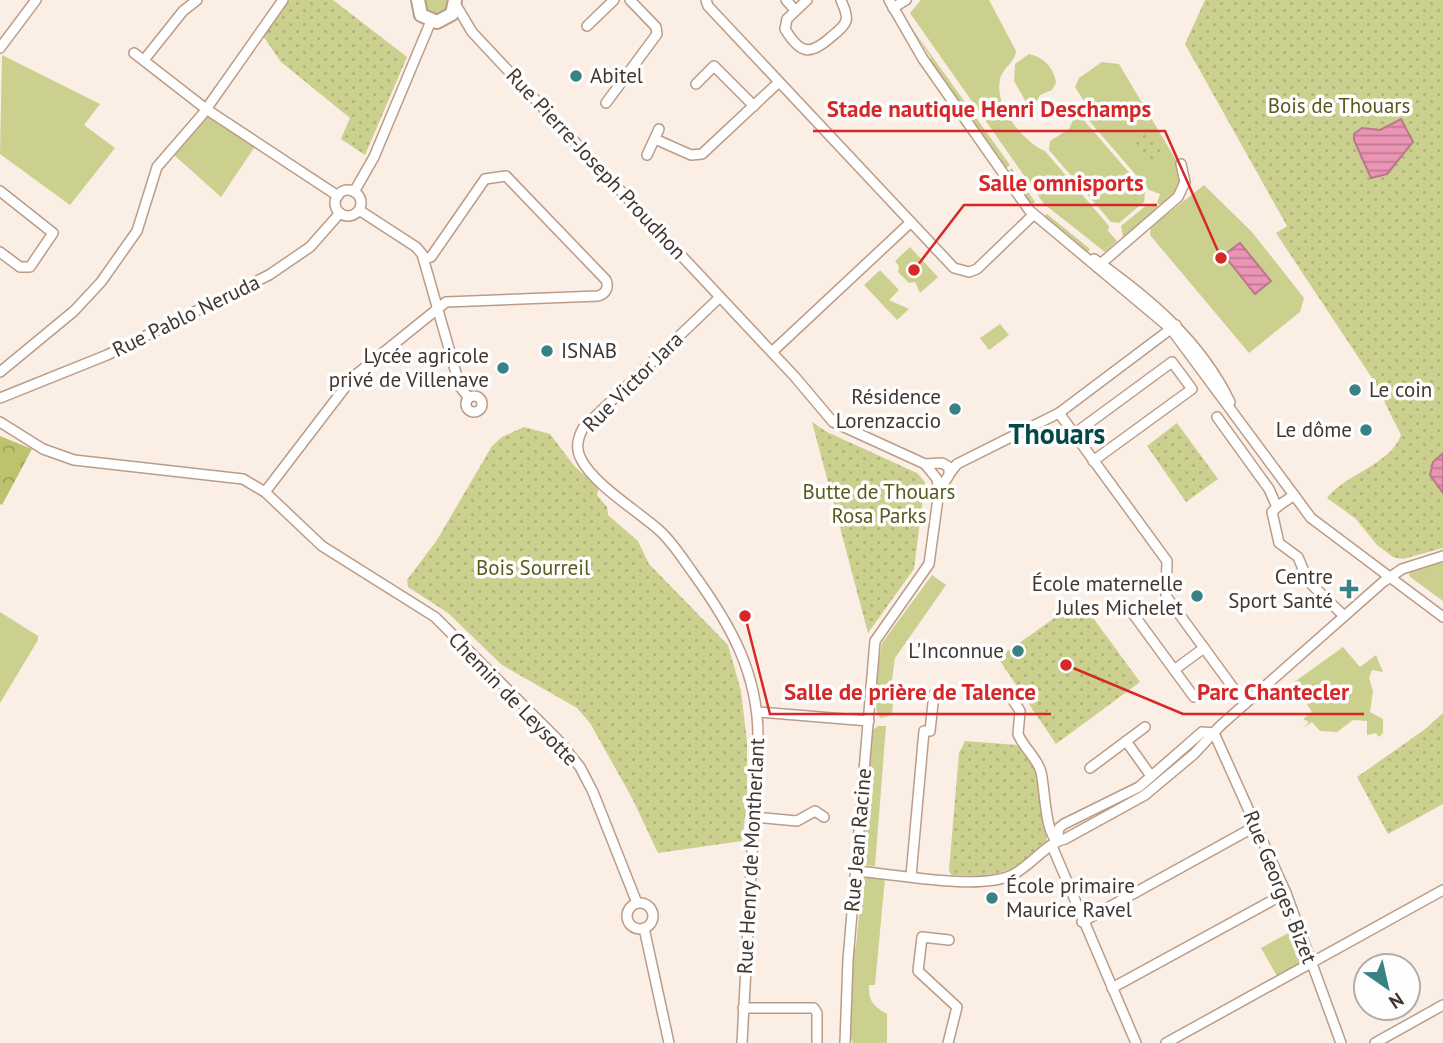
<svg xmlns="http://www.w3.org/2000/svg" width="1443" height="1043" font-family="'PT Sans',sans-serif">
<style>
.green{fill:#cbd08f}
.forest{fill:url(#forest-crowns)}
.park{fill:url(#park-dots)}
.water{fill:url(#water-rules);stroke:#b9788c;stroke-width:2}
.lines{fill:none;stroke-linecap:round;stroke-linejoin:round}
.minor-casing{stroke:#bb9c88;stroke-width:12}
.major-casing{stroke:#bb9c88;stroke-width:16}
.minor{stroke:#fff;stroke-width:9}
.major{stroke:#fff;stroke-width:12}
.poi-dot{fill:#388184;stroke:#fefefe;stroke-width:2.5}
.labels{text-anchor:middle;stroke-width:7;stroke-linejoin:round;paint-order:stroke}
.poi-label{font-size:21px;fill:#43362e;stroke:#fefefe;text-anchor:end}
.park-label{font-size:21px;fill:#575a1b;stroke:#fefefe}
.street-label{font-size:21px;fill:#43362e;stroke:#fefefe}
.district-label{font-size:28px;font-weight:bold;fill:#05484a;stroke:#fefefe}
.leader{fill:none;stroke:#d62828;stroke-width:2.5}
.callout-dot{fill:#d62828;stroke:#fefefe;stroke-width:2.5}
.callout-label{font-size:23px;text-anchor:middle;font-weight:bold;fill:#d62828;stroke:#fefefe;stroke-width:7;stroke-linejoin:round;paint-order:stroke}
</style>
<defs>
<pattern id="forest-crowns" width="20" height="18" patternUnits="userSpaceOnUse" patternTransform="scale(1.75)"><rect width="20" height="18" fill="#bdc36c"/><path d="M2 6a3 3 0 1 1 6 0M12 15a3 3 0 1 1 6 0" fill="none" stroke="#9b9f59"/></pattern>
<pattern id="park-dots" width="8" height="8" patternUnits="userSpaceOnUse" patternTransform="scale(1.75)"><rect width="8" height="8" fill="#cbd08f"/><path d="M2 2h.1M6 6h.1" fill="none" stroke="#b0b37c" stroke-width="1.8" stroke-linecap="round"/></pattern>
<pattern id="water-rules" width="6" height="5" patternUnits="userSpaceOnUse" patternTransform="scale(1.75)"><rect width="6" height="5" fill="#eb95b5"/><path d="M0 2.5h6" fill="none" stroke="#c07a94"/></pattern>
</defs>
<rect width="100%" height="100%" fill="#fbeee5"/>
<g class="green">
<polygon points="423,0 449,0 448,8 436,15 426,10"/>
<path d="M921,0H989L1016,51C1015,63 1002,68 1000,80C994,106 1023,142 1045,151L1109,226L1108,231L1117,241L1105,252L1044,204L910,13Z"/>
<polygon points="906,20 1010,165 1004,170 928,61 931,58"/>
<path d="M1029,54C1044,57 1054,68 1056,83L1052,90L1040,95L1035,104L1026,102L1014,81L1015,64Z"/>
<polygon points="2,55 100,104 84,125 115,148 70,205 0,154"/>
<path d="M1102,62L1119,64L1179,165C1182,186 1177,192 1161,206L1157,203L1160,194L1149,190L1085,116L1091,112L1075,87L1079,78Z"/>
<polygon points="210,115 256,145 221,197 174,155"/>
<polygon points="1081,117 1145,191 1144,202 1119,223 1111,222 1049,150 1050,141 1069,129 1074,118"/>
<polygon points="1012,168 1035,202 1030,206 1006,173"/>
<polygon points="1204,185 1252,232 1304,298 1300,312 1249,353 1150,235 1151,227"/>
<polygon points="1148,204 1156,204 1159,208 1123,237 1121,226"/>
<polygon points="1047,214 1090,249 1088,252 1042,218"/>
<polygon points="910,247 938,277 920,293 915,282 909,283 898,272 899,266 895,261"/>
<polygon points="880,270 899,290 889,300 909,309 897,320 864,285"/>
<polygon points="1000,324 1009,335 989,350 980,338"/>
<polygon points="1441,562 1443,563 1443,601 1409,576 1410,572"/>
<path d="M932,575L946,585L895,658L889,701L893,702L892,715L881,718C869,710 879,657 882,643Z"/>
<polygon points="0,612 38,636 38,640 0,703"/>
<polygon points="1343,647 1360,667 1376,655 1383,672 1372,670 1369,678 1373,691 1370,712 1383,719 1383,733 1379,737 1376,733 1367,735 1367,721 1353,720 1337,732 1320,731 1312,722 1303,728 1309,722 1303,719 1312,712 1293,683"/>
<polygon points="878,726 886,726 875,866 863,865 861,861 873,730"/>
<path d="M867,876L885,878L875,985H869C868,1002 874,1006 887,1014V1043H853L849,1034L852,947H856L862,880Z"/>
<polygon points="1294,930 1303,954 1300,964 1277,976 1261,948"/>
</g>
<polygon class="forest" points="0,436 32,449 2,505 0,504"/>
<g class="park">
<polygon points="290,0 333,0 407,57 365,155 341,139 350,118 281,62 263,36"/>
<path d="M1205,0H1443V548L1403,559L1393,557L1377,545L1356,519L1327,498C1347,473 1390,465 1401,435L1374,381L1276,233L1287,226L1185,44Z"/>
<polygon points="1149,129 1164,153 1151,162 1133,139"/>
<polygon points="812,422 827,432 917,473 925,482 914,569 868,633"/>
<polygon points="1177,423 1218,479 1186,502 1147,446"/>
<polygon points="524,427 550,434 575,467 599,488 597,495 607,507 608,515 638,541 649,564 728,645 741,691 747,742 747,802 742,841 658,853 632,798 590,723 577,708 502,665 448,613 408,587 407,580 437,540 492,446 502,437"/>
<polygon points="1080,600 1140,682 1056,744 998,658"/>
<polygon points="1443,713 1443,804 1388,834 1357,777 1424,730"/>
<path d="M965,741L1019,745L1036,769L1047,841C1015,875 996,877 951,875L949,870L959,753Z"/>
</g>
<g class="water">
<polygon points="1401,119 1413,142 1387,174 1371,178 1354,140 1354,134 1362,128 1380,130"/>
<polygon points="1240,243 1271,281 1255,294 1224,255"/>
<polygon points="1443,453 1443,493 1430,475 1433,462"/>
</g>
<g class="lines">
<g class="minor-casing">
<g id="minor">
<polyline points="706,0 708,6 954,268 969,272 977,269 1033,215"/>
<polyline points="786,0 795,10"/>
<path d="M807,0L787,19L785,29C800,54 810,56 831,37C836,33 844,27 846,21C848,14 843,6 841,0"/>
<polyline points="889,0 923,59 1029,210 1171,329 1311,518 1443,617"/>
<polyline points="456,5 472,32 795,377 833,422 925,464 937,479 939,491 929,564 875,641 848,960 845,1043"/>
<polyline points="893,8 906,0"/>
<polyline points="587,26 614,0"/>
<polyline points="0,48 36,0"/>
<polyline points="134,53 206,109 338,196"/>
<polyline points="144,60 183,11 197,0"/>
<polyline points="696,84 714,66 754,106"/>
<polyline points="606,103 657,34 656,27 630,0"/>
<polyline points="655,139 691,155 702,154 779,82"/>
<polyline points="647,155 659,129"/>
<circle cx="348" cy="203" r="13"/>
<polyline points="0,191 53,233 30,267 20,267 0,252"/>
<polyline points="354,192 374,157 431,21"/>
<polyline points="359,210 416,247 422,254 460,387 469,398"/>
<path d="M1094,259C1149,298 1200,340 1230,402"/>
<polyline points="1097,267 1178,197 1185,182 1181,164"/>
<path d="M720,297L583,428C578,438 575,448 581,459C594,485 638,511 660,531C673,543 683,559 693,573C731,625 759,675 758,740L742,1043"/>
<polyline points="772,352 911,222"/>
<polyline points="0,372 74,311 101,282 137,231 157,167 202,115 283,0"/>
<circle cx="474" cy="404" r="8"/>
<polyline points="0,398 107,355 269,275 310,247 340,213"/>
<polyline points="1059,413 1167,561 1166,596 1245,704"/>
<polyline points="1217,417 1269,489 1277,507 1294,495"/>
<polyline points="0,422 43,449 74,460 243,479 265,492 322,546 435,617 558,740 580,767 593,792 637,903"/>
<polyline points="1074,434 1172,362 1192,389 1093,461"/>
<polyline points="925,464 942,463 949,467 949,475 939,491"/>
<polyline points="950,473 957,464 1059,413 1176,325"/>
<path d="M265,492L353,377L446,302L598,296C606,294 609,287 606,280L506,176L485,179L431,257L424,259"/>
<polyline points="1277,507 1272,512 1279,543 1298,557 1308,581 1344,616"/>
<polyline points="1131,611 1194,697"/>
<polyline points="1174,670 1204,648"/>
<path d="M1009,694L1020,711L1018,734C1023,747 1038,759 1041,772C1045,789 1045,832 1057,841"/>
<polyline points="758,712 869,721"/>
<polyline points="1214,733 1286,893 1341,1043"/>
<polyline points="1126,741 1151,776"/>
<polyline points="1090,768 1145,727"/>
<polyline points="754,817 797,821 815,811 824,817"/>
<polyline points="1057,841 1059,828 1064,824 1139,787 1202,732 1214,733"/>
<polyline points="1052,846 1136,1043"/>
<path d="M856,871C895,874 978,891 1012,875C1030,867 1046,843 1065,839L1145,795L1194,754L1220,726L1383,582L1402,569L1443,556"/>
<polyline points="911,876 924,731 930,731 934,694"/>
<circle cx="640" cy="916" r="13"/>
<polyline points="1082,922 1256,826"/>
<polyline points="644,928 669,1043"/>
<polyline points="1112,988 1286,893"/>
<polyline points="743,1008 814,1008 817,1013 817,1043"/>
<polyline points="948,1043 957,1007 918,971 922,937 949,940"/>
<polyline points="1166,1043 1443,890"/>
<polyline points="1375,1043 1443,1005"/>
</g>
</g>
<g class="major-casing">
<polyline id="major" points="418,0 421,15 437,22 452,14 455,0"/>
</g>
<use href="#minor" class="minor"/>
<use href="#major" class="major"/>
</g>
<g class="poi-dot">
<circle cx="576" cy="76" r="7"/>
<circle cx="547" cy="351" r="7"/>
<circle cx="503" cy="368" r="7"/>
<circle cx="1355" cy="390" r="7"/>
<circle cx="955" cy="409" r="7"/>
<circle cx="1366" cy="430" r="7"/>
<path d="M1345.5 578.5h7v7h7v7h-7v7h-7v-7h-7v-7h7z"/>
<circle cx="1197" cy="596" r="7"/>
<circle cx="1018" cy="651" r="7"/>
<circle cx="992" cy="898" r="7"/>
</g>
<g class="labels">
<g class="poi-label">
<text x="590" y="83" text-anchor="start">Abitel</text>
<text x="561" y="358" text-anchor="start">ISNAB</text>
<text x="489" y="363">Lycée agricole<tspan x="489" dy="24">privé de Villenave</tspan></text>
<text x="1369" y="397" text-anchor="start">Le coin</text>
<text x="941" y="404">Résidence<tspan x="941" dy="24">Lorenzaccio</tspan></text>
<text x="1352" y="437">Le dôme</text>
<text x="1333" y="584">Centre<tspan x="1333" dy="24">Sport Santé</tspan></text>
<text x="1183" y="591">École maternelle<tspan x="1183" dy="24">Jules Michelet</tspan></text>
<text x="1004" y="658">L'Inconnue</text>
<text x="1006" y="893" text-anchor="start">École primaire<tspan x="1006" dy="24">Maurice Ravel</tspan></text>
</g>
<g class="park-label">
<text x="1339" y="113">Bois de Thouars</text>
<text x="879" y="499">Butte de Thouars<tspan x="879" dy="24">Rosa Parks</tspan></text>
<text x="533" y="575">Bois Sourreil</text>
</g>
<g class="street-label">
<text transform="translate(596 164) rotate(47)" y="7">Rue Pierre-Joseph Proudhon</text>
<text transform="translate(186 316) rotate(-26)" y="7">Rue Pablo Neruda</text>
<text transform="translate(633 382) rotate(-45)" y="7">Rue Victor Jara</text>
<text transform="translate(513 699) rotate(46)" y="7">Chemin de Leysotte</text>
<text transform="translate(858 840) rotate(-85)" y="7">Rue Jean Racine</text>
<text transform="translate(751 856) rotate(-87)" y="7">Rue Henry de Montherlant</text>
<text transform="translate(1280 887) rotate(68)" y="7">Rue Georges Bizet</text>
</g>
<g class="district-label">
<text x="1057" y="444">Thouars</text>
</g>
</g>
<path class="leader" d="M1221 258L1165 131H813M914 270L964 205H1157M1066 665L1183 714H1364M745 616L770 714H1051"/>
<g class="callout-dot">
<circle cx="1221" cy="258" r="7"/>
<circle cx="914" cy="270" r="7"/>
<circle cx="1066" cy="665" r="7"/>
<circle cx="745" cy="616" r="7"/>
</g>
<g class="callout-label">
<text x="989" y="117">Stade nautique Henri Deschamps</text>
<text x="1061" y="191">Salle omnisports</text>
<text x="1273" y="700">Parc Chantecler</text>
<text x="910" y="700">Salle de prière de Talence</text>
</g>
<g transform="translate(1387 987) rotate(146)"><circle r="33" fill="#fefefe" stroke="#b3aeab" stroke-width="2"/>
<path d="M0-5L12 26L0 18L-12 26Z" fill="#388184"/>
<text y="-10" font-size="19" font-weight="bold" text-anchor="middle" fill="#43362e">N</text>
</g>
</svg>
